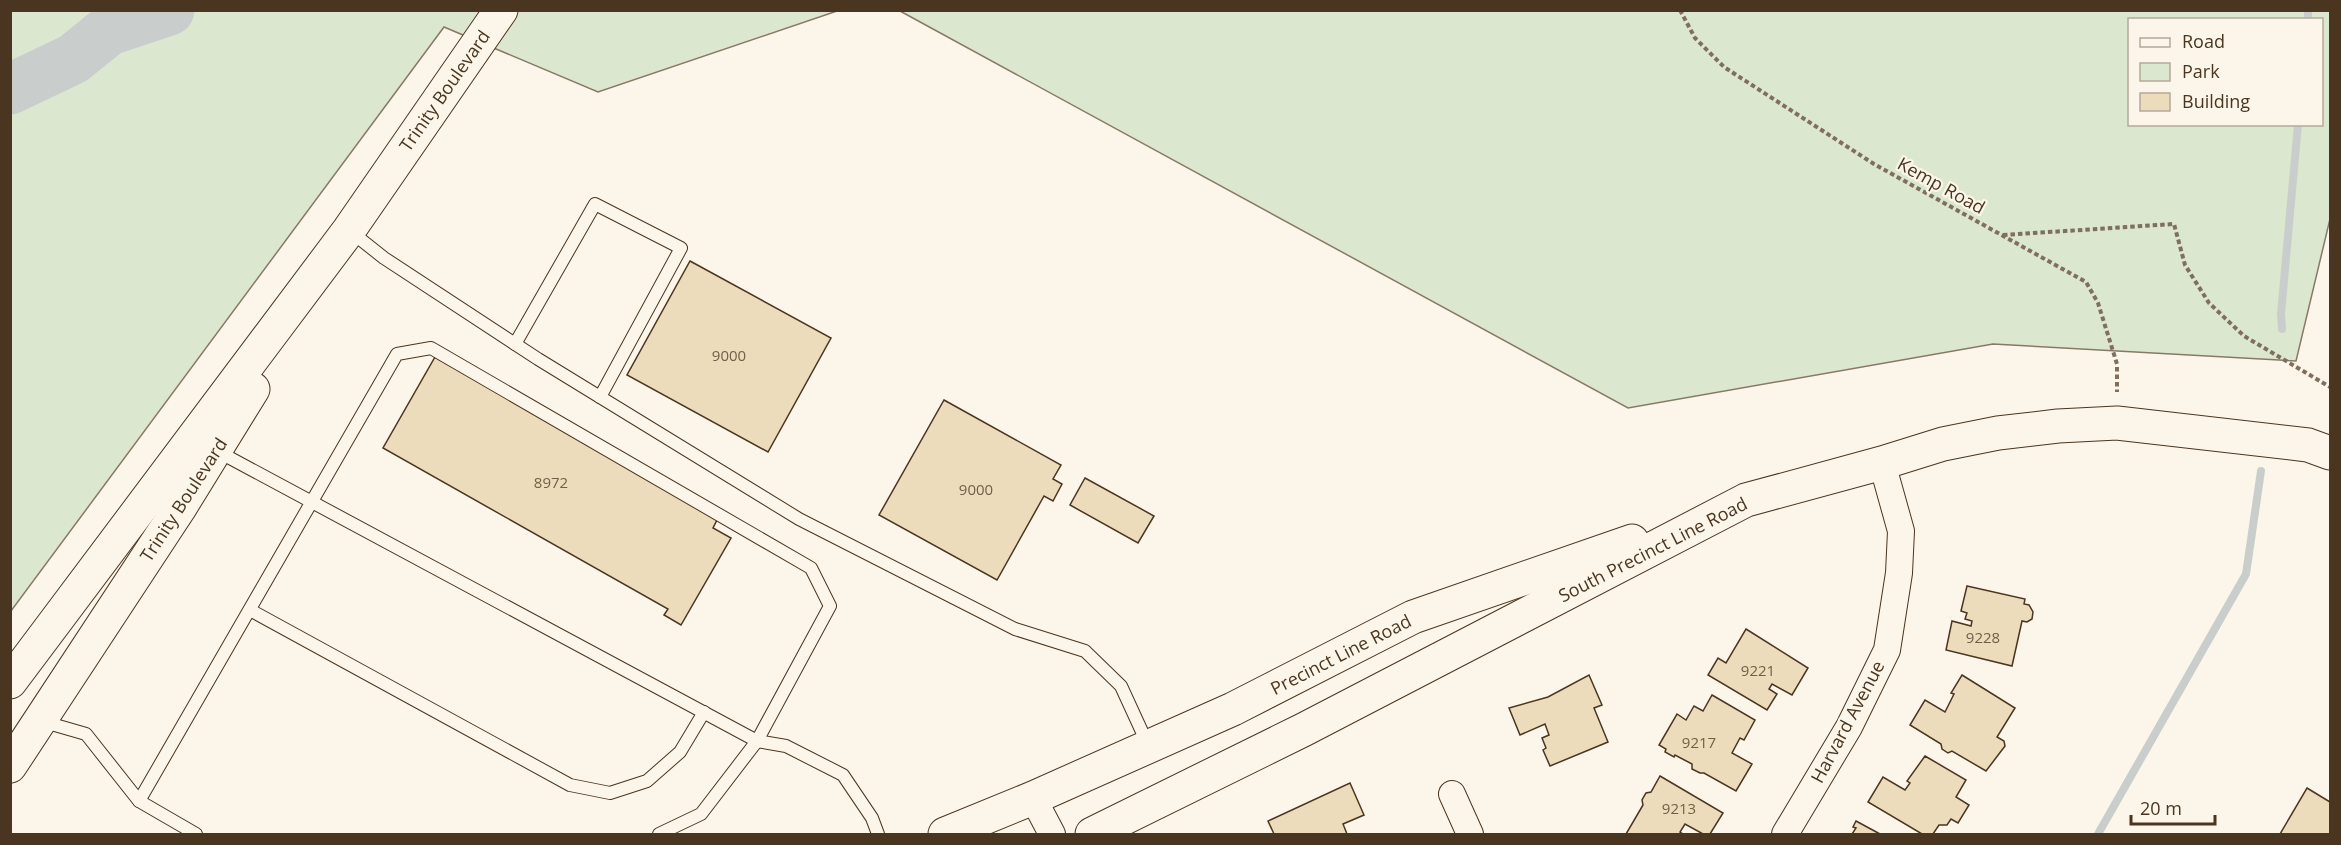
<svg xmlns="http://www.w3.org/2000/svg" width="2341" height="845" font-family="'Open Sans',sans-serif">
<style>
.green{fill:#dce7d0;stroke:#887966;stroke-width:1.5;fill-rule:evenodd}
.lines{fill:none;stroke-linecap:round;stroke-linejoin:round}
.stream{stroke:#c9cecd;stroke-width:8}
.river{stroke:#c9cecd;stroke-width:51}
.building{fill:#ecdcbc;stroke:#4a3520;stroke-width:1.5}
.lane-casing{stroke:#4a3520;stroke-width:14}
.street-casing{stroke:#4a3520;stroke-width:28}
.secondary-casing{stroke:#4a3520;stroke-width:35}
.path{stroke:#7f6f5c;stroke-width:4;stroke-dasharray:4.5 3;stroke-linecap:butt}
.lane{stroke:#fbf6e9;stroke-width:12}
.street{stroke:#fbf6e9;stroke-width:26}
.secondary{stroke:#fbf6e9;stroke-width:33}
.labels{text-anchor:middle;stroke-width:4.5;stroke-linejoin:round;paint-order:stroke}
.number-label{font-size:15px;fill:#725f47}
.street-label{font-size:18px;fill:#4a3520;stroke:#fbf6e9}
</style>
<rect width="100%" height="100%" fill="#fbf6e9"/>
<g class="green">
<polygon points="11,11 837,11 598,92 444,27 11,611"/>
<path d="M900,11H2330V219L2296,361L1993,344L1628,408ZM2130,20H2322V124H2130Z"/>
</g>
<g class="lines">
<g class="stream">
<polyline points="2308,20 2308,10"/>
<polyline points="2282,329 2281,314 2298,124"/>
<polyline points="2098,834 2246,574 2261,471"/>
</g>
<polyline class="river" points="10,89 73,59 109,30 169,10"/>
</g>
<g class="building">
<polygon points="690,261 831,338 768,452 627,375"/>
<polygon points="435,357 718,518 713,528 731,538 681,625 664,615 668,609 383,448"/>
<polygon points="944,400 1061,465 1053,479 1062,484 1053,501 1044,496 997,580 879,515"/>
<polygon points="1085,478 1154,516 1138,543 1070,505"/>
<polygon points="1967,586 2025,599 2024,604 2029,605 2033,612 2032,619 2027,622 2022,621 2012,666 1946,650 1952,621 1971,626 1972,621 1965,619 1967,613 1961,611"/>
<polygon points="1746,629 1808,668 1792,695 1772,684 1769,689 1777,694 1767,710 1708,675 1718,658 1726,663"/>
<polygon points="1589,675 1602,705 1594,708 1608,742 1550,766 1543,750 1546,748 1542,738 1549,735 1545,724 1520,735 1509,708 1548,697"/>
<polygon points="1962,675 2015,708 1997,737 2004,741 2005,746 1986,771 1952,751 1948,753 1942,749 1941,744 1910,725 1925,700 1945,712 1954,694 1951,693"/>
<polygon points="1712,695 1755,720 1744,740 1740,738 1732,753 1752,764 1736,791 1704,773 1700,773 1692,769 1692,764 1675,755 1674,757 1665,752 1666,749 1659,745 1677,714 1686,720 1694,706 1703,711"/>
<polygon points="1925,756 1966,780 1956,797 1969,805 1958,823 1951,819 1947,825 1939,825 1933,834 1922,834 1868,802 1883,777 1905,790 1910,783 1907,781"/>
<polygon points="1660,776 1723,813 1710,834 1703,834 1685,824 1680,832 1683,834 1626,834 1643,805 1642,800 1646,793 1651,792"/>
<polygon points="1350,783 1364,815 1343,824 1347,834 1274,834 1268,821"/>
<polygon points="2307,788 2330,802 2330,834 2280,834"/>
<polygon points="1856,821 1880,834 1852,834 1856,828 1853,827"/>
</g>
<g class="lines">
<g class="lane-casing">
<g id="lane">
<polyline points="350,231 384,258 538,359 799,519 1015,629 1085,651 1121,686 1149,747"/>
<polyline points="515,344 595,204 681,248 600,397"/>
<polyline points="250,610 570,785 610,793 647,781 680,752 704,712"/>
<polyline points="41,721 86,734 139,801 196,834"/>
<polyline points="139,801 397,354 431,348 811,568 830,606 757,741 217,451"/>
<polyline points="659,834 701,814 757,741 786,746 843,775 872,818 878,834"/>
</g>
</g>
<g class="street-casing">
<g id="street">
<polyline points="1452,794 1470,834"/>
<polyline points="1033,798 1052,834"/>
<polyline points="1785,834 1849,727 1887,650 1899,573 1901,531 1882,463"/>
</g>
</g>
<g class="secondary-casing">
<g id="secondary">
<polyline points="10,682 349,230 501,10"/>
<polyline points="10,766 179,509 253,389"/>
<polyline points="945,834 1033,798 1233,709 1413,617 1632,541"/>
<polyline points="1092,834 1303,730 1746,500 1882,463 1943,444 1998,433 2058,426 2117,423 2308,445 2330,453"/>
</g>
</g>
<g class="path">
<polyline points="1680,10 1695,38 1724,67 1874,164 2086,282 2098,303 2117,364 2117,392"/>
<polyline points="2003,235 2174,224 2185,265 2209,303 2244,336 2330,387"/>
</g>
<use href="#lane" class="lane"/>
<use href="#street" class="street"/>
<use href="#secondary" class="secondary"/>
</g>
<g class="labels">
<g class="number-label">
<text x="729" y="361">9000</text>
<text x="551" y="488">8972</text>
<text x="976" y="495">9000</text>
<text x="1983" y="643">9228</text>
<text x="1758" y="676">9221</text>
<text x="1699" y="748">9217</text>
<text x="1679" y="814">9213</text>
</g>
<g class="street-label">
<text transform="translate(445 91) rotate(-55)" y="6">Trinity Boulevard</text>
<text transform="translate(1941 186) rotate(29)" y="6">Kemp Road</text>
<text transform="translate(184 500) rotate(-57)" y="6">Trinity Boulevard</text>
<text transform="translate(1653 550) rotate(-27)" y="6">South Precinct Line Road</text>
<text transform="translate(1341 655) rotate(-27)" y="6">Precinct Line Road</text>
<text transform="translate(1848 722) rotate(-62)" y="6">Harvard Avenue</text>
</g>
</g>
<rect width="2341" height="845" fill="none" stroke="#4a3520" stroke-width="24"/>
<rect x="2128" y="18" width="195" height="108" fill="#fbf6e9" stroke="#b4a999" stroke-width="1.5"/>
<rect x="2140" y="38" width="30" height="9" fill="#fbf6e9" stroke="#b4a999" stroke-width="1.5"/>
<text x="2182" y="48" font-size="18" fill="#4a3520">Road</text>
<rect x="2140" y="63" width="30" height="18" fill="#dce7d0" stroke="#b4a999" stroke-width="1.5"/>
<text x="2182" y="78" font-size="18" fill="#4a3520">Park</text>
<rect x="2140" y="93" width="30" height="18" fill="#ecdcbc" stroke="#b4a999" stroke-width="1.5"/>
<text x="2182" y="108" font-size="18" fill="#4a3520">Building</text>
<path d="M2131 815v9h84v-9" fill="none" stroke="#4a3520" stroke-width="3"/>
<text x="2140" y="815" font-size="18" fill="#4a3520" stroke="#fbf6e9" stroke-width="4.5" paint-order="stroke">20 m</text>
</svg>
